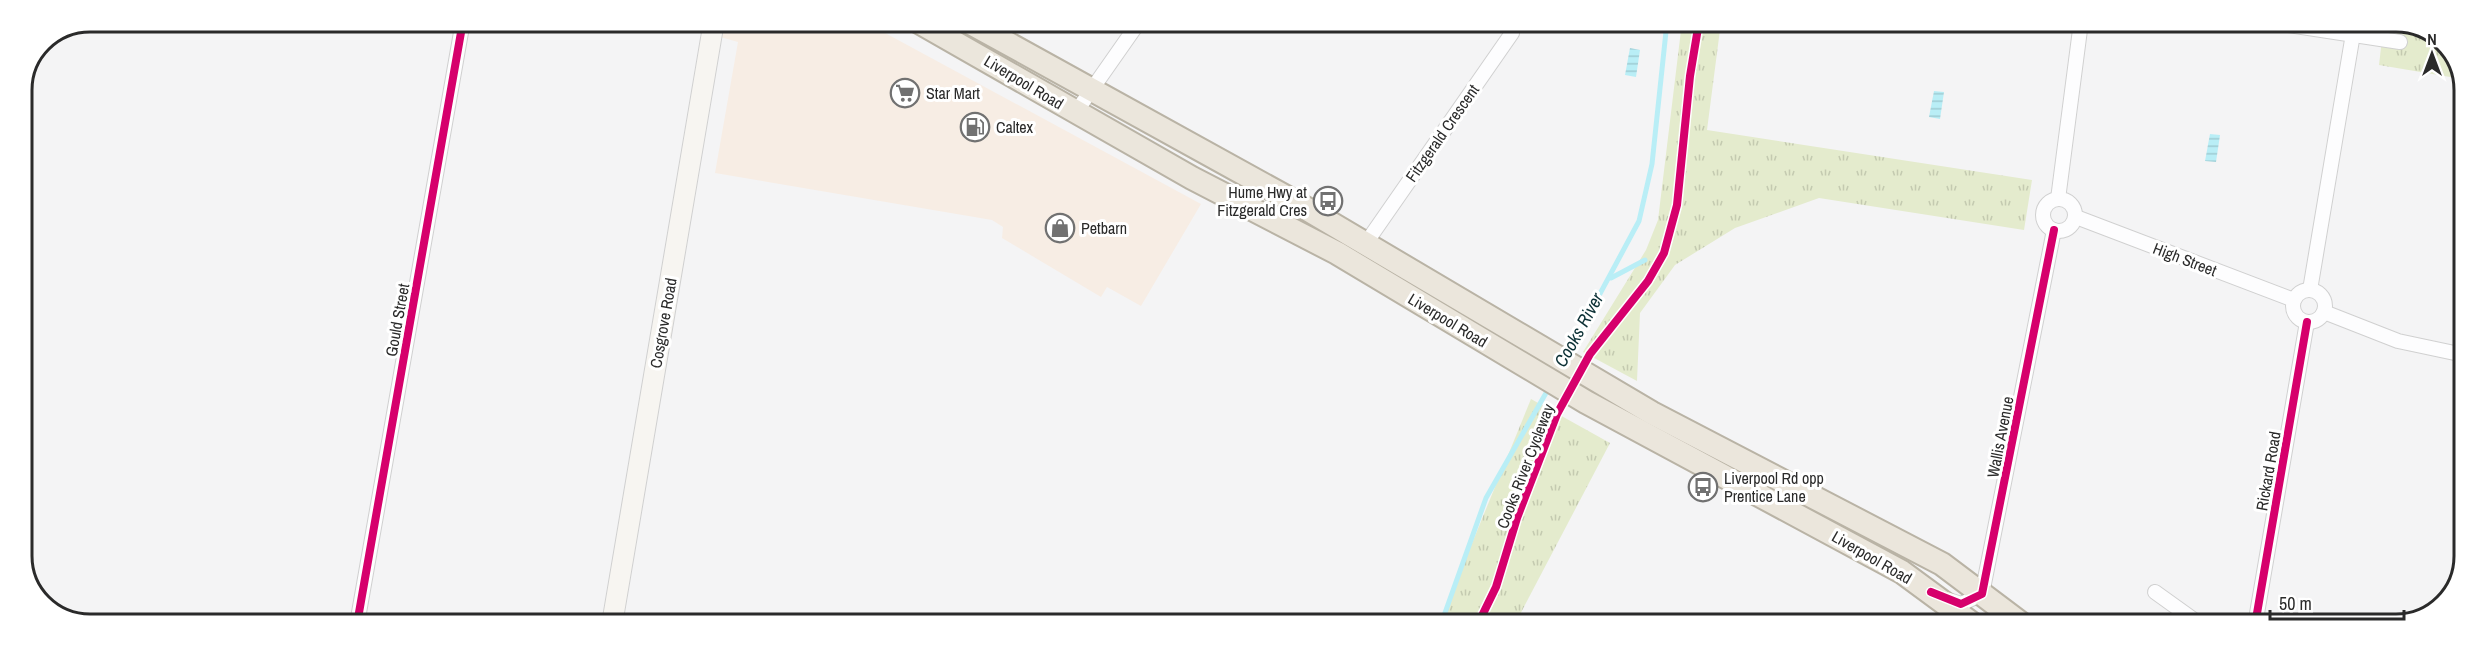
<svg xmlns="http://www.w3.org/2000/svg" width="2486" height="646" font-family="'Archivo Narrow',sans-serif">
<style>
.commercial{fill:#f7ede4}
.grass{fill:url(#grass-tufts)}
.water{fill:url(#water-rules)}
.lines{fill:none;stroke-linecap:round;stroke-linejoin:round}
.stream{stroke:#b9eef6;stroke-width:5}
.minor-casing{stroke:#d0d0d0;stroke-width:16}
.secondary-casing{stroke:#d0d0d0;stroke-width:22}
.trunk-casing{stroke:#b9b3a5;stroke-width:26}
.minor{stroke:#fdfdfe;stroke-width:14}
.secondary{stroke:#f7f5f1;stroke-width:20}
.trunk{stroke:#ebe6dc;stroke-width:22}
.cycleway-casing{stroke:#fff;stroke-width:11}
.cycleway{stroke:#d6006c;stroke-width:8}
.labels{text-anchor:middle;stroke-width:6;stroke-linejoin:round;paint-order:stroke}
.street-label{font-size:16px;fill:#2a2a2a;stroke:#fff}
.poi-label{font-size:16px;fill:#2a2a2a;stroke:#fff;text-anchor:start}
.water-label{font-size:18px;font-style:italic;fill:#0b3035;stroke:#fff}
.rim{fill:none;stroke:#2a2a2a;stroke-width:3}
</style>
<defs>
<pattern id="grass-tufts" width="24" height="20" patternUnits="userSpaceOnUse" patternTransform="scale(1.5)"><rect width="24" height="20" fill="#e4ebcd"/><path d="M3 7l-1-3M5 7V3M7 7l1-3M15 17l-1-3M17 17v-4M19 17l1-3" fill="none" stroke="#c4cab0"/></pattern>
<pattern id="water-rules" width="6" height="5" patternUnits="userSpaceOnUse" patternTransform="scale(1.5)"><rect width="6" height="5" fill="#b9eef6"/><path d="M0 2.5h6" fill="none" stroke="#9fccd3"/></pattern>
</defs>
<rect width="100%" height="100%" fill="#f4f4f5"/>
<polygon class="commercial" points="620,21 863,21 1201,204 1141,306 1107,287 1101,297 1002,238 1003,227 992,220 715,173 738,42 685,27"/>
<g class="grass">
<polygon points="1682,22 1721,22 1707,130 2032,180 2024,230 1819,198 1735,228 1675,265 1640,313 1637,381 1583,352 1646,250 1658,220"/>
<polygon points="2384,22 2414,25 2448,44 2462,79 2379,65"/>
<polygon points="1531,399 1610,443 1515,624 1439,624"/>
</g>
<g class="water">
<polygon points="1630,48 1640,50 1636,77 1625,75"/>
<polygon points="1934,91 1944,92 1940,119 1929,117"/>
<polygon points="2210,134 2220,135 2216,162 2205,161"/>
</g>
<g class="lines">
<g class="stream">
<polyline points="1611,278 1645,260"/>
<polyline points="1566,357 1639,221 1652,164 1667,22"/>
<polyline points="1441,624 1486,498 1550,386"/>
</g>
<g class="minor-casing">
<g id="minor">
<polyline points="2269,22 2400,42"/>
<polyline points="1076,112 1139,22"/>
<circle cx="2059" cy="215" r="16"/>
<polyline points="2058,199 2081,22"/>
<polyline points="2076,217 2294,300"/>
<polyline points="1366,243 1512,33 1513,22"/>
<polyline points="2310,290 2355,22"/>
<circle cx="2309" cy="306" r="16"/>
<polyline points="2324,312 2398,341 2464,355"/>
<polyline points="2155,592 2201,625"/>
<polyline points="1946,599 1961,604 1982,594 2054,230"/>
<polyline points="357,624 463,21"/>
<polyline points="2255,625 2307,322"/>
</g>
</g>
<g class="secondary-casing">
<polyline id="secondary" points="612,624 714,21"/>
</g>
<g class="trunk-casing">
<g id="trunk">
<polyline points="917,21 1192,178 1337,253 1586,402 1902,572 1974,625"/>
<polyline points="969,22 1295,202 1652,413 1942,564 2023,625"/>
</g>
</g>
<use href="#minor" class="minor"/>
<use href="#secondary" class="secondary"/>
<use href="#trunk" class="trunk"/>
<g class="cycleway-casing">
<g id="cycleway">
<polyline points="1931,592 1961,604 1982,594 2054,230"/>
<polyline points="357,624 463,21"/>
<polyline points="1478,624 1496,587 1517,518 1557,414 1590,354 1648,281 1664,253 1677,205 1690,76 1699,22"/>
<polyline points="2255,625 2307,322"/>
</g>
</g>
<use href="#cycleway" class="cycleway"/>
</g>
<defs>
<g id="supermarket-ring" transform="scale(1.5)"><circle r="9.5" fill="#fff" stroke="#717171" stroke-width="1.5"/><path d="M-6-5.5h2.5l.6 2H6L4.5 2H-2.5L-4.4-4H-6ZM-1.5 3.2a1.3 1.3 0 1 0 .1 0ZM3 3.2a1.3 1.3 0 1 0 .1 0Z" fill="#717171"/></g>
<g id="fuel-ring" transform="scale(1.5)"><circle r="9.5" fill="#fff" stroke="#717171" stroke-width="1.5"/><path d="M-5.5-6h7V0h2V4h1.3V-2.5L3-4.5l.8-.8L6-3V5H2.5V1h-1V6h-7ZM-4.2-4.7v3.2H.2V-4.7Z" fill="#717171"/></g>
<g id="bus-ring" transform="scale(1.5)"><circle r="9.5" fill="#fff" stroke="#717171" stroke-width="1.5"/><path d="M-5-6H5V4H4V6H2V4H-2V6H-4V4H-5ZM-3.5-4V0h7V-4ZM-3.5 1.2v1.5H-2V1.2ZM2 1.2v1.5H3.5V1.2Z" fill="#717171"/></g>
<g id="shop-ring" transform="scale(1.5)"><circle r="9.5" fill="#fff" stroke="#717171" stroke-width="1.5"/><path d="M-5-2.5h2.3a2.7 3.5 0 0 1 5.4 0H5L5.5 6h-11ZM-1.5-2.5h3a1.5 2.3 0 0 0-3 0Z" fill="#717171"/></g>
</defs>
<g fill-rule="evenodd">
<use href="#supermarket-ring" x="905" y="93"/>
<use href="#fuel-ring" x="975" y="127"/>
<use href="#bus-ring" x="1328" y="201"/>
<use href="#shop-ring" x="1060" y="228"/>
<use href="#bus-ring" x="1703" y="487"/>
</g>
<g class="labels">
<g class="street-label">
<text transform="translate(1024 82) rotate(31)" y="6">Liverpool Road</text>
<text transform="translate(1442 133) rotate(-55)" y="6">Fitzgerald Crescent</text>
<text transform="translate(2185 259) rotate(21)" y="6">High Street</text>
<text transform="translate(397 320) rotate(-80)" y="6">Gould Street</text>
<text transform="translate(1448 320) rotate(31)" y="6">Liverpool Road</text>
<text transform="translate(663 323) rotate(-80)" y="6">Cosgrove Road</text>
<text transform="translate(2000 437) rotate(-79)" y="6">Wallis Avenue</text>
<text transform="translate(1525 466) rotate(-69)" y="6">Cooks River Cycleway</text>
<text transform="translate(2268 471) rotate(-80)" y="6">Rickard Road</text>
<text transform="translate(1872 557) rotate(30)" y="6">Liverpool Road</text>
</g>
<g class="poi-label">
<text x="926" y="99">Star Mart</text>
<text x="996" y="133">Caltex</text>
<text x="1307" y="198" text-anchor="end">Hume Hwy at<tspan x="1307" dy="18">Fitzgerald Cres</tspan></text>
<text x="1081" y="234">Petbarn</text>
<text x="1724" y="484">Liverpool Rd opp<tspan x="1724" dy="18">Prentice Lane</tspan></text>
</g>
<g class="water-label">
<text transform="translate(1579 330) rotate(-61)" y="6">Cooks River</text>
</g>
</g>
<path d="M0 0H2486V646H0ZM90 32H2396A58 58 0 0 1 2454 90V556A58 58 0 0 1 2396 614H90A58 58 0 0 1 32 556V90A58 58 0 0 1 90 32Z" fill="#fff" fill-rule="evenodd"/>
<path class="rim" d="M90 32H2396A58 58 0 0 1 2454 90V556A58 58 0 0 1 2396 614H90A58 58 0 0 1 32 556V90A58 58 0 0 1 90 32Z"/>
<g transform="translate(2432 54)" stroke="#ffffff" stroke-width="4.5" paint-order="stroke">
<path d="M0-4.5L10 22L0 15L-10 22Z" fill="#2a2a2a"/>
<text y="-9" font-size="16" font-weight="bold" text-anchor="middle" fill="#2a2a2a">N</text>
</g>
<path d="M2270 610v9h134v-9" fill="none" stroke="#2a2a2a" stroke-width="3"/>
<text x="2279" y="610" font-size="18" fill="#2a2a2a" stroke="#ffffff" stroke-width="4.5" paint-order="stroke">50 m</text>
</svg>
